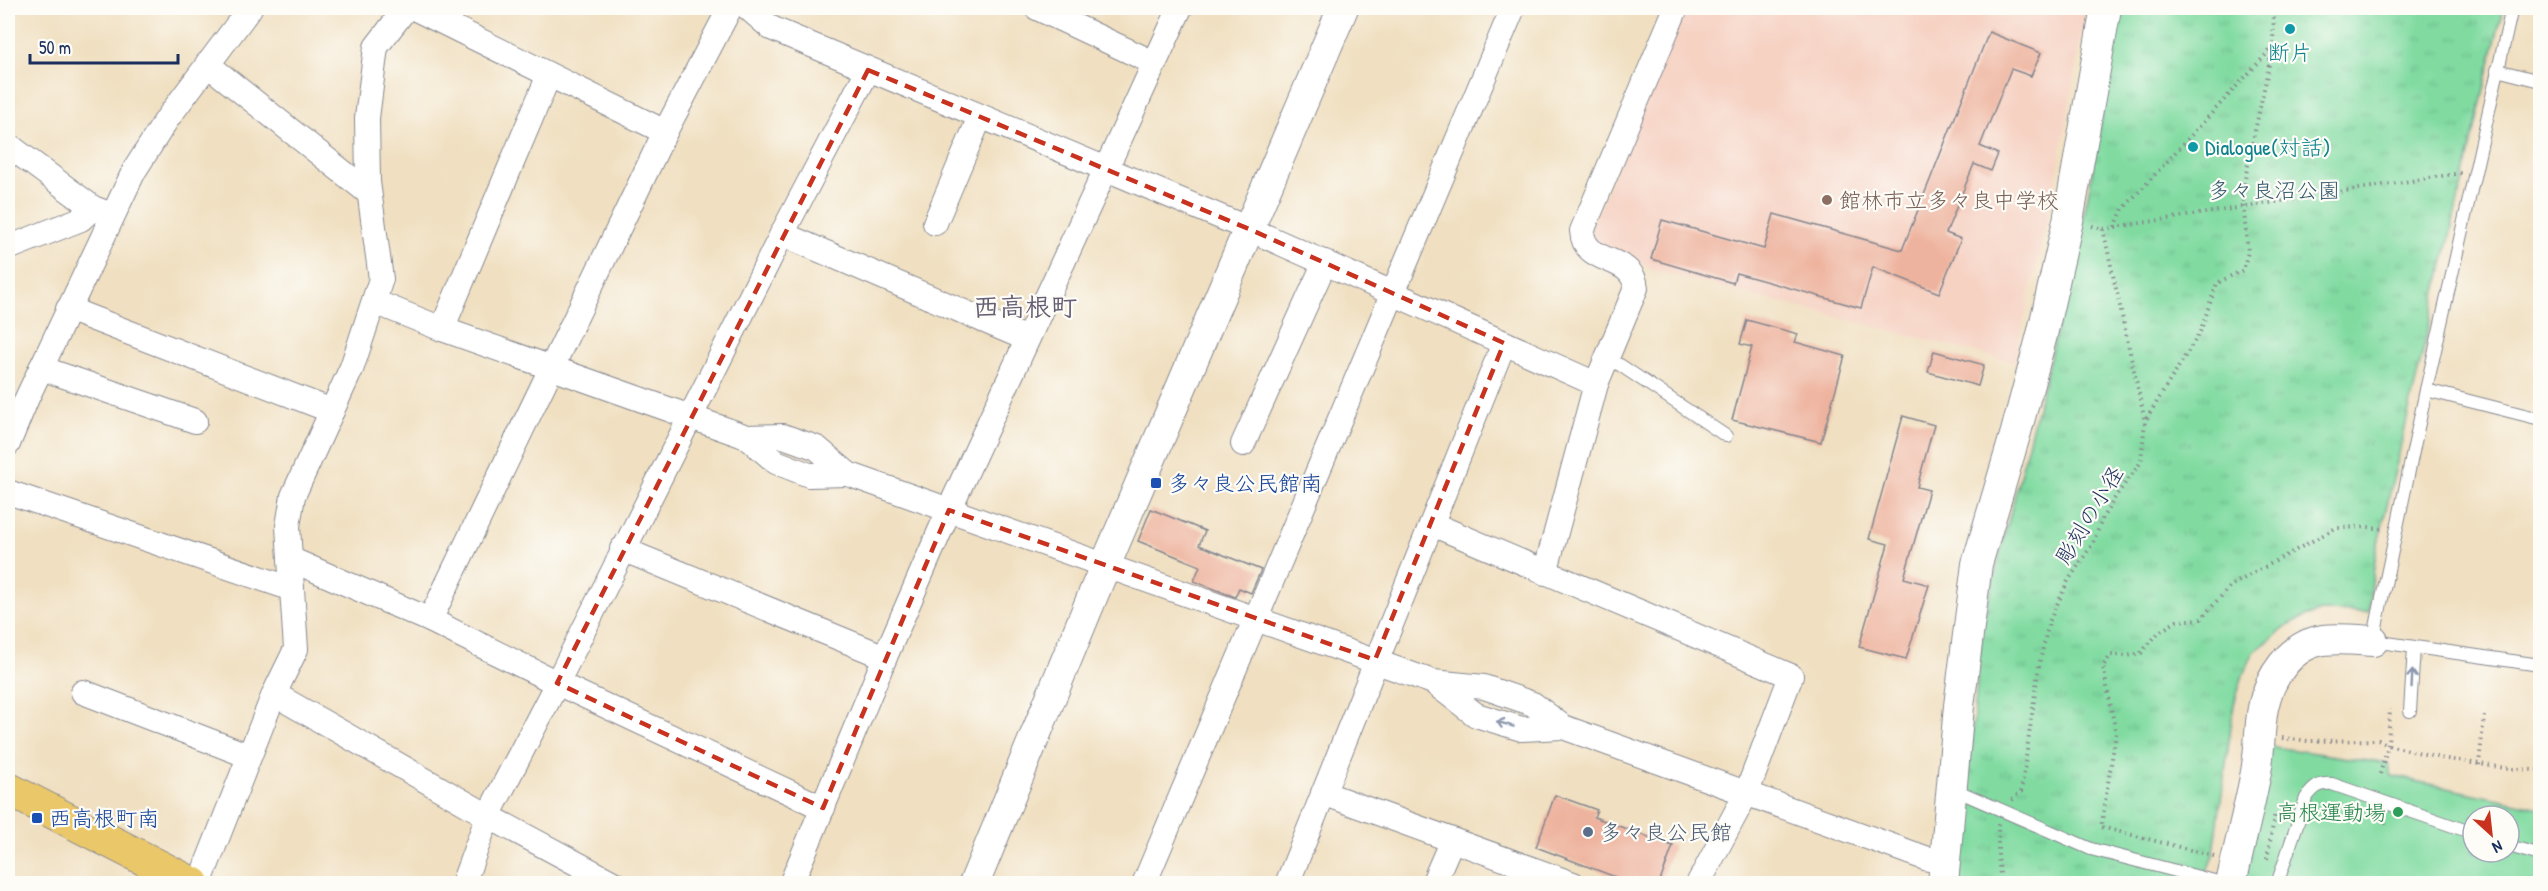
<svg xmlns="http://www.w3.org/2000/svg" width="2548" height="891" font-family="'Patrick Hand','Klee One',sans-serif">
<style>
.built{fill:#f6d2c3}
.green{fill:#81dba1;stroke:#4e8580;stroke-width:1.5;fill-rule:evenodd}
.park{fill:url(#park-tufts);stroke:#4e8580;stroke-width:1.5}
.building{fill:#eeb39e}
.lines{fill:none;stroke-linecap:round;stroke-linejoin:round}
.service-casing{stroke:#86878f;stroke-width:14}
.minor-casing{stroke:#86878f;stroke-width:26}
.tertiary-casing{stroke:#86878f;stroke-width:32}
.trunk-casing{stroke:#86878f;stroke-width:35}
.path{stroke:#86878f;stroke-width:4;stroke-dasharray:1.5 4.5;stroke-linecap:butt}
.service{stroke:#fff;stroke-width:12}
.minor{stroke:#fff;stroke-width:24}
.tertiary{stroke:#fff;stroke-width:30}
.trunk{stroke:#eac769;stroke-width:33}
.oneway{stroke:#8d97ae}
.marked{fill:none;stroke:#c8321e;stroke-width:4.5;stroke-dasharray:12 8;stroke-linejoin:round}
.culture-dot{fill:#0f9aa8;stroke:#fdfcf7;stroke-width:2}
.education-dot{fill:#8d6e63;stroke:#fdfcf7;stroke-width:2}
.transit-dot{fill:#1a4fb4;stroke:#fdfcf7;stroke-width:2}
.leisure-dot{fill:#2e9e5b;stroke:#fdfcf7;stroke-width:2}
.service-dot{fill:#5c6f8a;stroke:#fdfcf7;stroke-width:2}
.labels{text-anchor:middle;stroke-width:4.5;stroke-linejoin:round;paint-order:stroke}
.culture-label{font-size:22px;fill:#0d838f;stroke:#fdfcf7}
.park-label{font-size:22px;fill:#345a6f;stroke:#fdfcf7}
.education-label{font-size:22px;fill:#785e54;stroke:#fdfcf7;text-anchor:start}
.transit-label{font-size:22px;fill:#164399;stroke:#fdfcf7;text-anchor:start}
.street-label{font-size:22px;fill:#1b2f5e;stroke:#fdfcf7}
.leisure-label{font-size:22px;fill:#27864d;stroke:#fdfcf7;text-anchor:end}
.service-label{font-size:22px;fill:#4e5e75;stroke:#fdfcf7;text-anchor:start}
.quarter-label{font-size:26px;font-weight:bold;fill:#655d74;stroke:#fdfcf7}
</style>
<defs>
<pattern id="park-tufts" width="24" height="20" patternUnits="userSpaceOnUse" patternTransform="scale(1.5)"><rect width="24" height="20" fill="#81dba1"/><path d="M3 7l-1-3M5 7V3M7 7l1-3M15 17l-1-3M17 17v-4M19 17l1-3" fill="none" stroke="#6fbc8d"/></pattern>
</defs>
<rect width="100%" height="100%" fill="#fdfcf7"/>
<filter id="ink" filterUnits="userSpaceOnUse"><feTurbulence type="fractalNoise" baseFrequency=".0167" numOctaves="2"/><feDisplacementMap in="SourceGraphic" scale="12" xChannelSelector="R" yChannelSelector="G"/><feConvolveMatrix kernelMatrix="1 2 1 2 8 2 1 2 1" color-interpolation-filters="sRGB"/></filter>
<filter id="wash" filterUnits="userSpaceOnUse"><feTurbulence type="fractalNoise" baseFrequency=".008" numOctaves="4" result="noise"/><feDisplacementMap in="SourceGraphic" scale="24" xChannelSelector="R" yChannelSelector="G"/><feGaussianBlur stdDeviation="1.35" result="paint"/><feColorMatrix in="noise" values="0 0 0 0 0 0 0 0 0 0 0 0 0 0 0 0 0 1.4 0 .05"/><feComposite in="paint" operator="in"/></filter>
<g filter="url(#wash)">
<rect width="100%" height="100%" fill="#f0dfc0"/>
<polygon class="built" points="1684,8 2086,8 2058,169 2014,362 1653,270 1598,243 1590,231"/>
<path class="green" d="M2268,746L2388,764L2392,776L2540,808V883L2243,884ZM2473,816H2509V852H2473Z"/>
<polygon class="park" points="2121,8 2503,8 2376,552 2368,612 2320,611 2293,622 2254,652 2243,675 2234,704 2214,852 2203,883 1958,884 1983,621 2072,271 2090,185"/>
<g id="blocks">
<g class="building">
<polygon points="1989,32 2041,53 2031,76 2011,69 1980,146 1998,154 1991,171 1974,164 1946,233 1961,239 1939,293 1873,267 1861,308 1736,273 1733,283 1651,259 1662,220 1764,249 1774,214 1902,250"/>
<polygon points="1747,320 1798,334 1795,342 1845,356 1821,442 1732,420 1752,347 1740,344"/>
<polygon points="1934,351 1984,365 1978,386 1928,372"/>
<polygon points="1903,416 1934,425 1917,487 1929,490 1904,578 1929,585 1906,659 1859,647 1888,544 1869,539"/>
<polygon points="1151,509 1205,531 1199,545 1261,570 1251,593 1239,588 1235,597 1194,581 1200,566 1138,541"/>
<polygon points="1555,795 1597,810 1594,817 1673,846 1659,884 1634,884 1536,847"/>
</g>
</g>
</g>
<g filter="url(#ink)">
<use href="#blocks" fill-opacity="0" stroke="#86878f" stroke-width="1.5"/>
<g class="lines">
<g class="service-casing">
<g id="service">
<polyline points="2512,8 2426,390 2373,641 2540,665"/>
<polyline points="2497,70 2540,81"/>
<polyline points="1604,359 1620,365 1726,436"/>
<polyline points="2426,390 2540,419"/>
<polyline points="2410,711 2414,648"/>
<polyline points="1953,789 2091,849 2226,884"/>
<polyline points="2509,846 2540,855"/>
<path d="M2277,884L2306,798C2314,787 2319,783 2332,784L2473,833"/>
</g>
</g>
<g class="minor-casing">
<g id="minor">
<polyline points="406,8 376,47 367,118 368,182 381,279 352,367 293,496 288,526 290,559 430,620 557,683 488,816 463,884"/>
<polyline points="414,8 665,132"/>
<polyline points="748,8 771,28 1249,229 1596,384"/>
<polyline points="1037,8 1154,63"/>
<polyline points="207,64 369,193"/>
<polyline points="8,145 93,208 112,215"/>
<polyline points="935,223 980,117"/>
<polyline points="782,234 1027,339"/>
<polyline points="8,248 81,219 93,208"/>
<polyline points="375,302 442,329 747,437 783,436 817,448 848,474 1433,682 1484,687 1533,704 1563,727 1925,858 1947,863"/>
<polyline points="68,309 332,411"/>
<polyline points="442,329 549,75"/>
<polyline points="41,368 195,421"/>
<polyline points="747,437 776,462 809,475 848,474"/>
<polyline points="8,444 27,398 134,171 167,119 250,8"/>
<polyline points="1243,444 1325,262"/>
<polyline points="8,492 292,589"/>
<polyline points="1432,524 1791,676 1747,792 1698,884"/>
<polyline points="622,549 885,657"/>
<path d="M1545,573L1596,384L1636,288C1633,253 1584,267 1582,231L1676,8"/>
<polyline points="430,620 665,132 730,8"/>
<polyline points="1433,682 1476,715 1522,729 1563,727"/>
<polyline points="83,692 249,756"/>
<polyline points="274,694 488,816 615,884"/>
<polyline points="1323,793 1573,884"/>
<polyline points="823,808 557,683 782,234 868,70"/>
<polyline points="199,884 274,694 296,649 290,559"/>
<polyline points="791,884 885,657 949,510 1180,8"/>
<polyline points="1144,884 1513,8"/>
<polyline points="1287,884 1504,343"/>
<polyline points="1433,884 1452,840"/>
</g>
</g>
<g class="tertiary-casing">
<g id="tertiary">
<polyline points="974,884 1105,566 1343,8"/>
<polyline points="1943,884 1959,706 1977,564 2016,432 2042,335 2068,221 2106,8"/>
<path d="M2231,884C2239,846 2249,809 2256,772C2260,751 2259,729 2263,708C2269,678 2290,645 2323,640C2340,638 2356,640 2373,641"/>
</g>
</g>
<g class="trunk-casing">
<polyline id="trunk" points="8,789 193,884"/>
</g>
<g class="path">
<polyline points="2092,226 2103,229 2461,173"/>
<polyline points="2115,227 2123,209 2273,47"/>
<polyline points="2103,229 2145,421"/>
<polyline points="2282,738 2308,741 2378,740 2388,745 2441,758 2511,769 2540,770"/>
<polyline points="2479,765 2484,716"/>
<polyline points="2380,774 2388,745 2390,709"/>
<polyline points="2012,800 2021,792 2039,665 2049,622 2068,581 2093,543 2103,517 2118,493 2141,462 2145,421 2200,332 2217,283 2243,270 2248,252 2242,193 2273,46 2274,8"/>
<polyline points="2385,817 2386,826"/>
<polyline points="1998,824 1998,856 2001,884"/>
<polyline points="2214,856 2101,827 2116,733 2103,666 2111,655 2127,656 2141,653 2159,632 2177,621 2201,619 2230,586 2336,528 2368,527 2383,529"/>
<polyline points="2267,859 2275,813"/>
</g>
<use href="#service" class="service"/>
<use href="#minor" class="minor"/>
<use href="#tertiary" class="tertiary"/>
<use href="#trunk" class="trunk"/>
</g>
<defs><path id="oneway-shaft" d="M-6 0H5M1.5-3L5.5 0L1.5 3" fill="none" stroke-width="1.6" stroke-linecap="round" stroke-linejoin="round" transform="scale(1.5)"/></defs>
<g class="oneway">
<use href="#oneway-shaft" transform="translate(2412 679) rotate(-87)"/>
<use href="#oneway-shaft" transform="translate(1505 724) rotate(-163)"/>
</g>
</g>
<path class="marked" d="M868,70L1249,229L1504,343L1375,660L949,510L823,808L557,683Z"/>
<g class="culture-dot">
<circle cx="2290" cy="29" r="6"/>
<circle cx="2193" cy="147" r="6"/>
</g>
<circle class="education-dot" cx="1827" cy="200" r="6"/>
<g class="transit-dot">
<rect x="1150" y="477" width="12" height="12" rx="3"/>
<rect x="31" y="812" width="12" height="12" rx="3"/>
</g>
<circle class="leisure-dot" cx="2398" cy="812" r="6"/>
<circle class="service-dot" cx="1588" cy="832" r="6"/>
<g class="labels">
<g class="culture-label">
<text x="2290" y="60">断片</text>
<text x="2205" y="155" text-anchor="start">Dialogue(対話)</text>
</g>
<g class="park-label">
<text x="2274" y="198">多々良沼公園</text>
</g>
<g class="education-label">
<text x="1839" y="208">館林市立多々良中学校</text>
</g>
<g class="transit-label">
<text x="1168" y="491">多々良公民館南</text>
<text x="49" y="826">西高根町南</text>
</g>
<g class="street-label">
<text transform="translate(2089 515) rotate(-59)" y="8">彫刻の小径</text>
</g>
<g class="leisure-label">
<text x="2386" y="820">高根運動場</text>
</g>
<g class="service-label">
<text x="1600" y="840">多々良公民館</text>
</g>
<g class="quarter-label">
<text x="1025" y="316">西高根町</text>
</g>
</g>
<rect width="2548" height="891" fill="none" stroke="#fdfcf7" stroke-width="30"/>
<g transform="translate(2491 834) rotate(153)"><circle r="28" fill="#fdfcf7" stroke="#a3aaba" stroke-width="1.5"/>
<path d="M0-4.5L10 22L0 15L-10 22Z" fill="#c8321e"/>
<text y="-9" font-size="16" font-weight="bold" text-anchor="middle" fill="#1b2f5e">N</text>
</g>
<path d="M30 54v9h148v-9" fill="none" stroke="#1b2f5e" stroke-width="3"/>
<text x="39" y="54" font-size="18" fill="#1b2f5e" stroke="#fdfcf7" stroke-width="4.5" paint-order="stroke">50 m</text>
</svg>
